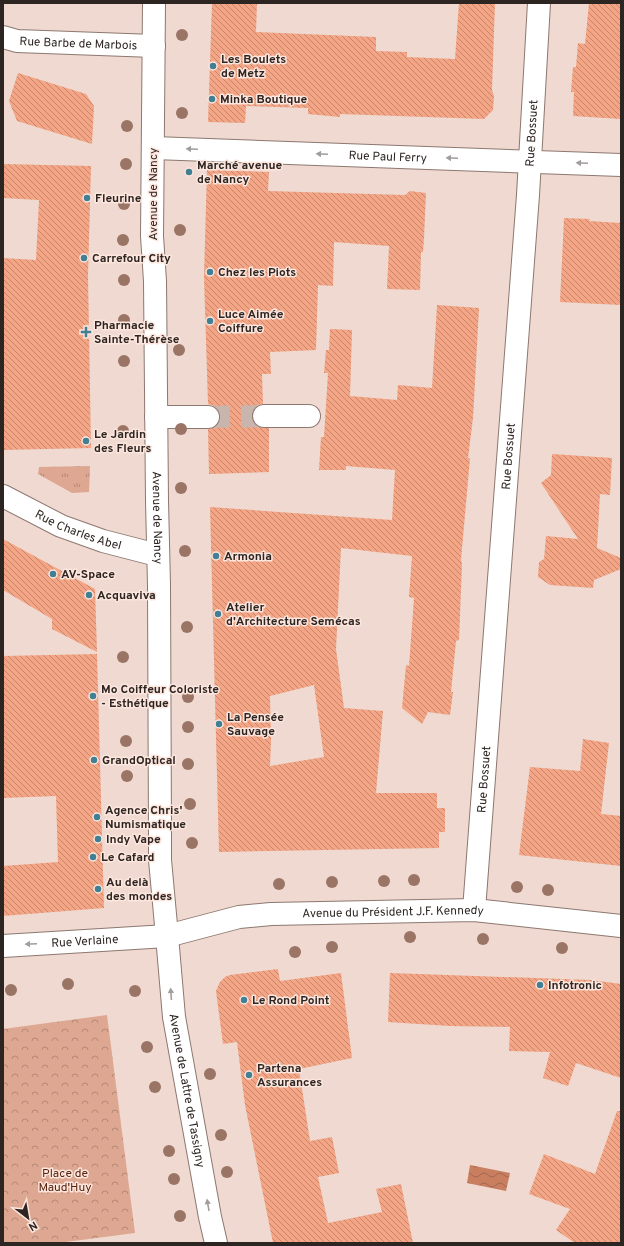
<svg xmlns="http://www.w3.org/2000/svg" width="624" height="1246" font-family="Overpass,sans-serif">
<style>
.grass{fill:url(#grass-tufts)}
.park{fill:url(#park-crowns)}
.water{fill:url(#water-waves)}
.building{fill:url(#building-back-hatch);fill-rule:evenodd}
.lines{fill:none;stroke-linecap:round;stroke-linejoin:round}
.minor-tunnel{stroke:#c8b5ad;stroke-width:22;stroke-dasharray:22 11;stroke-linecap:butt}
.minor-casing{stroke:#8c7870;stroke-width:24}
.major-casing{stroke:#8c7870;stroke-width:24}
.minor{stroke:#fff;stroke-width:22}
.major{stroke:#fff;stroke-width:22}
.tree{fill:#9a7565}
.oneway{fill:#a09d9c}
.poi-dot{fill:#407f94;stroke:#fde6dd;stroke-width:1.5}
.labels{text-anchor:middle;stroke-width:3;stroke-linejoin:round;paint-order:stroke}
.street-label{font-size:12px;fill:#2d2522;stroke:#fde6dd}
.poi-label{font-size:12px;font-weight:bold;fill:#2d2522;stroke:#fde6dd;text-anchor:start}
.park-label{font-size:12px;fill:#55240e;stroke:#fde6dd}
</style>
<defs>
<pattern id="grass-tufts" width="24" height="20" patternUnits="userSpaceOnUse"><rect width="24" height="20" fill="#dea791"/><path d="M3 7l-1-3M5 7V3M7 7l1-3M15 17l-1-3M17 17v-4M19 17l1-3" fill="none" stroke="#b48876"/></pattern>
<pattern id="park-crowns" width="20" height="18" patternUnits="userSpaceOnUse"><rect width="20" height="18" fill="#dea791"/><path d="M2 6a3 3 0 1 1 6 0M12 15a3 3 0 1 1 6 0" fill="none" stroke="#b48876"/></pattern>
<pattern id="water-waves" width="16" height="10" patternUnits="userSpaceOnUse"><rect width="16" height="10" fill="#c97e60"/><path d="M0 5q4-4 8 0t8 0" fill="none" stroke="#a4674f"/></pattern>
<pattern id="building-back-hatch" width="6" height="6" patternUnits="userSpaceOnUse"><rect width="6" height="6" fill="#f3a585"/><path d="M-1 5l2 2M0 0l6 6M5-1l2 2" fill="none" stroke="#c5866c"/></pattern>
</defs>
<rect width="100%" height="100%" fill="#efd9d0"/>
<polygon class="grass" points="90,466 89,492 72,493 38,474 39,467"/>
<polygon class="park" points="107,1015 135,1233 58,1243 3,1243 3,1029"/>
<polygon class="water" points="470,1165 510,1173 506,1191 467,1183"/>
<g class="building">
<polygon points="212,3 257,3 256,32 376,37 376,51 407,52 407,57 455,59 459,3 495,3 492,90 494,96 493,110 484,119 340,114 340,117 308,114 308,108 246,106 245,123 208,122"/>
<polygon points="589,3 621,3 621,119 573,116 574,92 571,92 573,67 576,67 578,43 585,44"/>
<polygon points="18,73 86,94 94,106 92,144 17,121 9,101"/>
<polygon points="3,164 91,166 88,276 91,448 3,450 3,258 36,260 39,200 3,198"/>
<polygon points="207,170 269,172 268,191 405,195 410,191 426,193 424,238 423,252 421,252 420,290 387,289 389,246 334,242 333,286 318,285 316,350 270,352 271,374 262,374 263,404 257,405 253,409 252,416 253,422 257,427 269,428 269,472 209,474 208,429 214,428 219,424 220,417 219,411 215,406 208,404 204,277"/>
<polygon points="564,218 590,219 589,221 621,223 621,305 560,302"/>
<path d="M437,305L479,308L473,418L468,458H470L461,560L462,564L459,640L456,641L451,692H453L450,715L428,712L422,724L402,708L406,665L409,666L414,598L409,597L412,556L341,548L336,649L344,708L383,711L376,793H437V808H445V832H439V848L219,852L210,507L392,520L395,470L346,466V470H319L321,437H324L328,373H324L326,350H329L330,329L352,330L350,396L397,400L398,385L432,388ZM314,685L324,757L270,766L271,742L270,696Z"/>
<polygon points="552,454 612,458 610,495 600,494 597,548 621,558 621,569 594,580 593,588 550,585 538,577 539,562 544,559 546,536 578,539 541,483 551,475"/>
<polygon points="3,539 95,589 97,652 52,629 52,619 3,590"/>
<polygon points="97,654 104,908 3,916 3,866 58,862 56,796 3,798 3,656"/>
<polygon points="583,739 609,743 601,814 621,816 621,866 519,855 530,767 580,771"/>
<polygon points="278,969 280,981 341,973 352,1058 299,1069 310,1141 332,1137 339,1173 318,1177 328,1223 382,1212 376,1189 401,1184 413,1243 273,1243 245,1105 237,1042 223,1044 216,991 220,982 225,977 230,975"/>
<polygon points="390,973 591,980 621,984 621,1078 576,1063 568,1086 543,1078 550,1052 509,1051 510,1027 450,1026 388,1022"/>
<polygon points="617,1111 621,1111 621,1243 575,1243 556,1230 570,1209 529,1194 544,1154 595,1174"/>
</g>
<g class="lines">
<polyline class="minor-tunnel" points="208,417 264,416"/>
<g class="minor-casing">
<g id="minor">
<path id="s1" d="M3,37L17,41L154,46"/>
<path id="s2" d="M154,148L621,165"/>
<polyline points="264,416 309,416"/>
<polyline points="156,417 208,417"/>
<path id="s3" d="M3,496L61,526L103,541L157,555"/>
<path id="s4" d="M474,910L528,195L539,3"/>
<path id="s5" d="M167,936L174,1017L210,1217L216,1243"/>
</g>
</g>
<g class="major-casing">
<g id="major">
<path id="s6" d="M154,3L152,236L155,281L157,501L159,585L160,835V860L167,936"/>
<path id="s7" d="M3,946L167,936L239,917L271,914L474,910L621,926"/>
</g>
</g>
<use href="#minor" class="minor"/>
<use href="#major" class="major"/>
</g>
<g class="tree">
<circle cx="182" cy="35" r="6"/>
<circle cx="182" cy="113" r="6"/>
<circle cx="127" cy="126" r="6"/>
<circle cx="126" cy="164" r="6"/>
<circle cx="124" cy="204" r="6"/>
<circle cx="180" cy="230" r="6"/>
<circle cx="123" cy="240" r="6"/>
<circle cx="124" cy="280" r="6"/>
<circle cx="124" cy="320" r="6"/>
<circle cx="179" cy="350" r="6"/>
<circle cx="124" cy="361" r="6"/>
<circle cx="181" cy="429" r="6"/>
<circle cx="123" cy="431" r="6"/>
<circle cx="181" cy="488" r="6"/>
<circle cx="185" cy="551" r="6"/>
<circle cx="187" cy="627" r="6"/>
<circle cx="123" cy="657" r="6"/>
<circle cx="188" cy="697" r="6"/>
<circle cx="188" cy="727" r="6"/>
<circle cx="126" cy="741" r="6"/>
<circle cx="188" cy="764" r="6"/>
<circle cx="127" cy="776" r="6"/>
<circle cx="190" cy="804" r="6"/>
<circle cx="192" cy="843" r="6"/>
<circle cx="414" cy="880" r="6"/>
<circle cx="384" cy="881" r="6"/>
<circle cx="332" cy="882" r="6"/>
<circle cx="279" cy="884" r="6"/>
<circle cx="517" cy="887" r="6"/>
<circle cx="548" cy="890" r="6"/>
<circle cx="410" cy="937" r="6"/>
<circle cx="483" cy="939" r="6"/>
<circle cx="332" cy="947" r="6"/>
<circle cx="562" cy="948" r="6"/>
<circle cx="295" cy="952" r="6"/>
<circle cx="68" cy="984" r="6"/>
<circle cx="11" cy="990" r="6"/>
<circle cx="135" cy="991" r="6"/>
<circle cx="147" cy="1047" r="6"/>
<circle cx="210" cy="1074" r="6"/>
<circle cx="155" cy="1087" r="6"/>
<circle cx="221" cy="1135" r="6"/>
<circle cx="169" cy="1151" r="6"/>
<circle cx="227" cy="1172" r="6"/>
<circle cx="174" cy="1179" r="6"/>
<circle cx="180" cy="1216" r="6"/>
</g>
<defs><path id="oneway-solid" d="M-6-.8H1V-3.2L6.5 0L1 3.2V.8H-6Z"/></defs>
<g class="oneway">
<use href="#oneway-solid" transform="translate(192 149) rotate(-178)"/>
<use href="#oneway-solid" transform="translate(322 154) rotate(-178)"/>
<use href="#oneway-solid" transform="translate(452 158) rotate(-178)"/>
<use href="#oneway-solid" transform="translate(582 163) rotate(-178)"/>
<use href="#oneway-solid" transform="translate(31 944) rotate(177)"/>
<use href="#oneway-solid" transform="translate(171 994) rotate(-94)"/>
<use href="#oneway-solid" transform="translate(208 1205) rotate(-100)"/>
</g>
<g class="poi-dot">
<circle cx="213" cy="66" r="4"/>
<circle cx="212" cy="99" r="4"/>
<circle cx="189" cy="172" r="4"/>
<circle cx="87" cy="198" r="4"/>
<circle cx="84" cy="258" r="4"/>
<circle cx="210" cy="272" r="4"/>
<circle cx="210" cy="321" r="4"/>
<path d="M84 326h4v4h4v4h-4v4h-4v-4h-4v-4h4z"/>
<circle cx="86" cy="441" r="4"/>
<circle cx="216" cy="556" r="4"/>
<circle cx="53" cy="574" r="4"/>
<circle cx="89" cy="595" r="4"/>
<circle cx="218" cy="614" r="4"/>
<circle cx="93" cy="696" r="4"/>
<circle cx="219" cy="724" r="4"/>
<circle cx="94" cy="760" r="4"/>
<circle cx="97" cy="817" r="4"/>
<circle cx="98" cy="839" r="4"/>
<circle cx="93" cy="857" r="4"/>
<circle cx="98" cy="889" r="4"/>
<circle cx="540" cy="985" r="4"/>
<circle cx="244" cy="1000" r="4"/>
<circle cx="249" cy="1075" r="4"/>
</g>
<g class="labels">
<g class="street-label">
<text dy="4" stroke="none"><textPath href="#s1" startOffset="76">Rue Barbe de Marbois</textPath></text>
<text dy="4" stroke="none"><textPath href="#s4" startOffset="779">Rue Bossuet</textPath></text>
<text dy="4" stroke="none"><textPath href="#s2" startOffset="234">Rue Paul Ferry</textPath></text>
<text transform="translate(153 194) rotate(-90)" y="4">Avenue de Nancy</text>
<text dy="4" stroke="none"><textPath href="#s4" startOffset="455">Rue Bossuet</textPath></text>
<text dy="4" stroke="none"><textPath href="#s6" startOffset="515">Avenue de Nancy</textPath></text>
<text dy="4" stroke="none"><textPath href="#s3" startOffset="83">Rue Charles Abel</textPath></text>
<text dy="4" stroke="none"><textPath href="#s4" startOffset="131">Rue Bossuet</textPath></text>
<text dy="4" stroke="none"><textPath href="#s7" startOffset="393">Avenue du Président J.F. Kennedy</textPath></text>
<text dy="4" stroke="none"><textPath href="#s7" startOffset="82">Rue Verlaine</textPath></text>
<text dy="4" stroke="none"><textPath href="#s5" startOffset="156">Avenue de Lattre de Tassigny</textPath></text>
</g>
<g class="poi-label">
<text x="221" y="63">Les Boulets<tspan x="221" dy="14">de Metz</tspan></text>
<text x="220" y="103">Minka Boutique</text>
<text x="197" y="169">Marché avenue<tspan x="197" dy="14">de Nancy</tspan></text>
<text x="95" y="202">Fleurine</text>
<text x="92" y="262">Carrefour City</text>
<text x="218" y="276">Chez les Piots</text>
<text x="218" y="318">Luce Aimée<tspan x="218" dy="14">Coiffure</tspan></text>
<text x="94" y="329">Pharmacie<tspan x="94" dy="14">Sainte-Thérèse</tspan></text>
<text x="94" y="438">Le Jardin<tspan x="94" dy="14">des Fleurs</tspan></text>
<text x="224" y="560">Armonia</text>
<text x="61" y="578">AV-Space</text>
<text x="97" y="599">Acquaviva</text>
<text x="226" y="611">Atelier<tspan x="226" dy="14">d'Architecture Semécas</tspan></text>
<text x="101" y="693">Mo Coiffeur Coloriste<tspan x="101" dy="14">- Esthétique</tspan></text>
<text x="227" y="721">La Pensée<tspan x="227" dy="14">Sauvage</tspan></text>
<text x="102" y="764">GrandOptical</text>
<text x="105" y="814">Agence Chris'<tspan x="105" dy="14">Numismatique</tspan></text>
<text x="106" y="843">Indy Vape</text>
<text x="101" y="861">Le Cafard</text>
<text x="106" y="886">Au delà<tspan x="106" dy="14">des mondes</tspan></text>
<text x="548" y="989">Infotronic</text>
<text x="252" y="1004">Le Rond Point</text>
<text x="257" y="1072">Partena<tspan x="257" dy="14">Assurances</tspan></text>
</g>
<g class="park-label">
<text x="65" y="1177">Place de<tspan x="65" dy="14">Maud'Huy</tspan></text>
</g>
</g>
<rect width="624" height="1246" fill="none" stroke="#2d2522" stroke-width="8"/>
<g transform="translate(28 1218) rotate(149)" stroke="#fde6dd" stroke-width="3" paint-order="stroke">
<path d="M0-3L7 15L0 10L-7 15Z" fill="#2d2522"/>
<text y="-6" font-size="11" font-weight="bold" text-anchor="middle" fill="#2d2522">N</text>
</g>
</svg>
